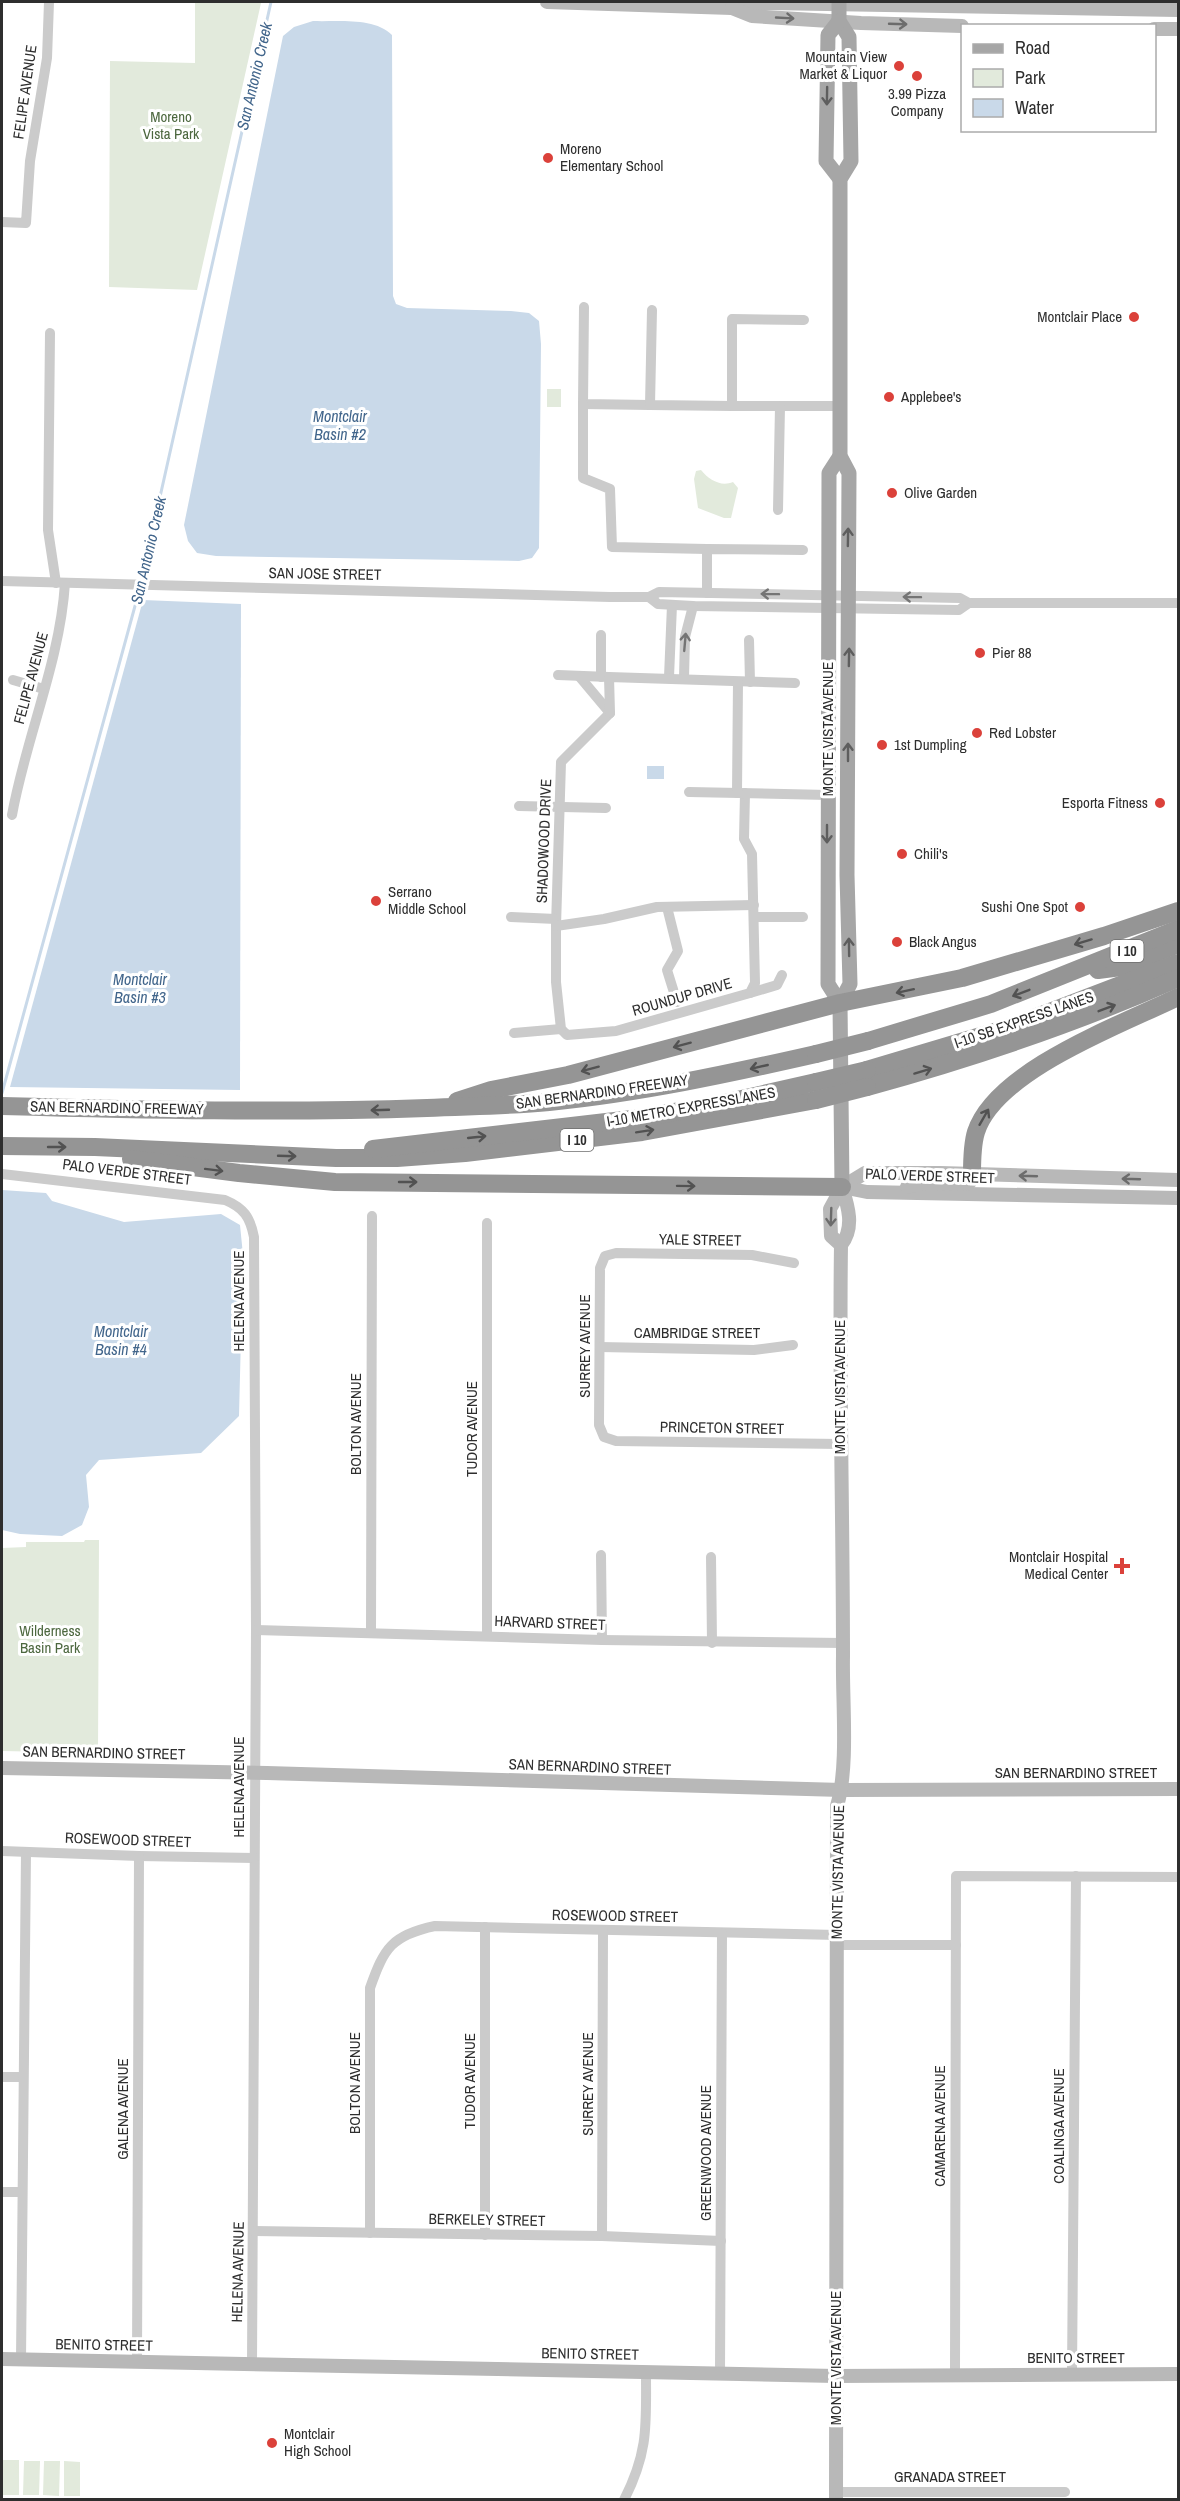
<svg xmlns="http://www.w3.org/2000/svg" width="1180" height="2501" font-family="'Archivo Narrow',sans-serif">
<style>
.green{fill:#e2eadc}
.water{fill:#c9d9e9}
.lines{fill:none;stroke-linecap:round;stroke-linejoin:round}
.stream{stroke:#c9d9e9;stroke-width:3}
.street{stroke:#cbcbcb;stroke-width:10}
.secondary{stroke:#b8b8b8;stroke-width:14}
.primary{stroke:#a6a6a6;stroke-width:15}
.highway{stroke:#959595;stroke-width:18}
.highway-bridge{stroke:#959595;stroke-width:18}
.oneway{stroke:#6c6c6c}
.oneway2{stroke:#5e5e5e}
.oneway3{stroke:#757575}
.oneway4{stroke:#525252}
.poi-dot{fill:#db413a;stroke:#fff;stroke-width:2}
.labels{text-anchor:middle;stroke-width:6;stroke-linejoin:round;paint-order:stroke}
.shield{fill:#fff;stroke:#6d6d6d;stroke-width:1.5}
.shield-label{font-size:14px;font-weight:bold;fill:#2e2e2e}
.poi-label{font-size:15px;fill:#2e2e2e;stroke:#fff;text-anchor:start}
.street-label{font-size:15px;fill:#2e2e2e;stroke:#fff}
.park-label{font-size:15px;fill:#4c673e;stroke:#fff}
.water-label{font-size:16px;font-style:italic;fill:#41658b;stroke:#fff}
</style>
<rect width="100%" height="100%" fill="#fff"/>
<g class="green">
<polygon points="195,2 261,3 197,290 109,287 110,61 195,63"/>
<rect x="547" y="389" width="14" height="18"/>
<path d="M701,470C709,480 721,487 733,482L738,488L731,518H724L698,508L694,479L696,471Z"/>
<polygon points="85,1540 99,1540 98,1753 2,1751 2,1548 26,1547 26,1542 84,1542"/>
<rect x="3" y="2460" width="16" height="35"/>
<polygon points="24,2461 40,2461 39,2495 23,2495"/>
<polygon points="44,2461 60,2461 59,2496 43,2495"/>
<polygon points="64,2461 80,2462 80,2496 64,2496"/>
</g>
<g class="water">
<path d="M313,21C337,22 374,17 392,35L393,296L396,304L407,308L511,311L529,313L539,321L541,344L539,548L532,558L519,561L216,556L197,553L188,541L184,525L283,36L294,27Z"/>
<polygon points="143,600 241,604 240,1090 10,1087"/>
<rect x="647" y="766" width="17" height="13"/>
<polygon points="2,1190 46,1193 52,1201 124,1222 221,1214 240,1225 243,1255 239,1416 201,1453 99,1460 86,1475 89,1507 82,1525 62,1536 20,1534 2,1530"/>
</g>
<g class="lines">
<polyline class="stream" points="2,1093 138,595 271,2"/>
<g class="street">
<polyline points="2,222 26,223 30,161 47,58 49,2"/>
<polyline points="584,307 583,404 650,405"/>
<polyline points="652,310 650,405 732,406"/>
<polyline points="804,320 732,319 732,406 840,406"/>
<polyline points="50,333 48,530 56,583"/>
<polyline points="583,404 583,478 610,489 612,547 707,549"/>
<polyline points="778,510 780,406"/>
<polyline points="2,581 610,597 649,597 659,592 960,598 969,603 1178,603"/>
<polyline points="707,593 707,549 803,550"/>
<polyline points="649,597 658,604 693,606 959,610 969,603"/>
<polyline points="749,640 750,682"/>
<polyline points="558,675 609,677"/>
<polyline points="579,676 610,713"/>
<polyline points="601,677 601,635"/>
<polyline points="669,677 672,605"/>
<polyline points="684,678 685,637 693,606"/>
<polyline points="13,680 44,689"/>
<polyline points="610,713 561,762 556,926 556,982 561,1029 567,1035 616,1031 750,993 755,983 752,854 744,839 745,793"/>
<polyline points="610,713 609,677 795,683"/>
<polyline points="689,792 828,795"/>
<polyline points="737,793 738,682"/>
<polyline points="519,806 606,808"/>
<path d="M12,815C26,737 60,662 65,583"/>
<polyline points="667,907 678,951 667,970 677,1002"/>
<polyline points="511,917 556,919"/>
<polyline points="754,917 803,917"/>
<polyline points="556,926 604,919 657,907 754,905"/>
<polyline points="750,993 777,985 782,975"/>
<polyline points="514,1033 561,1029"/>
<path d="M2,1174L225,1200C244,1208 250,1217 254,1237L256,1630L252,2364"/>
<polyline points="794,1263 752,1255 616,1253 605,1256 600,1268 599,1425 604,1437 616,1441 841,1444"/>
<polyline points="600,1347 754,1350 793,1345"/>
<polyline points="601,1555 602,1640"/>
<polyline points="711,1557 712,1643"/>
<polyline points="256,1630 602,1640 843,1643"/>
<polyline points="371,1633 372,1216"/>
<polyline points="487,1636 487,1223"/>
<polyline points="2,1851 139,1856 254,1858"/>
<polyline points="485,1927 485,2235"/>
<polyline points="837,1945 956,1945"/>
<polyline points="2,2077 22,2077"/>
<polyline points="2,2192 21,2192"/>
<polyline points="254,2231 602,2236 721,2241"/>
<path d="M370,2233V1988C384,1948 392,1935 435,1926L837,1935"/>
<polyline points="602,2236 603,1931"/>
<polyline points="21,2360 26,1852"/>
<polyline points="137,2362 139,1856"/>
<polyline points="720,2373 722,1933"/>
<polyline points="955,2375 956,1876 1178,1877"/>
<polyline points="1072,2375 1076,1876"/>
<polyline points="836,2492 1065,2492"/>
<path d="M624,2500C649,2451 646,2424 646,2372"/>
</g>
<g class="secondary">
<polyline points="547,2 732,8 752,3 768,3 1178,10"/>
<polyline points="732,8 752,16 861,23 962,26"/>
<polyline points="1154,29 1178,29"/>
<polyline points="842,1187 865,1173 940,1173 1178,1180"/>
<polyline points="842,1187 867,1192 1178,1198"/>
<polyline points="907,1187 927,1183 966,1184 970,1182 972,1174"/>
<polyline points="841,1245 831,1236 830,1209 842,1187"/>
<polyline points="2,1768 267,1773 842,1790 1178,1789"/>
<polyline points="2,2359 836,2376 1178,2374"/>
<path d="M836,2500L837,1806C849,1766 842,1700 843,1656C843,1519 839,1382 841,1245C855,1228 848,1206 842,1187"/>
</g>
<g class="primary">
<polyline points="839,2 839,21 849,37 851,161 840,179 840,456 849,473 847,875 850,984 840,1003 842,1187"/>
<polyline points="839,21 828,35 826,161 840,179"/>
<polyline points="840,1003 828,984 829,473 840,456"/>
</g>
<g class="highway">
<polyline points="1098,970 1121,967 1178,944"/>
<polyline points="868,1041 991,1004 1178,929"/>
<polyline points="867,1070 1008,1028 1178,963"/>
<path d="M867,1087C973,1058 1077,1023 1178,978"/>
<polyline points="457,1101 491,1090 568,1075 840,1003 962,978 1104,936 1178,911"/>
<path d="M2,1106C143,1110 285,1113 427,1108C468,1106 508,1106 549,1102C639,1093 728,1074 816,1054"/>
<polyline points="2,1146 95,1147 336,1158 397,1158 465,1153 642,1132 816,1100"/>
<polyline points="373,1149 632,1119 711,1106 816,1082"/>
<polyline points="131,1159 239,1173 335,1182 842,1187"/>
<path d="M972,1174C972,1160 972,1145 976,1132C996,1070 1123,1024 1178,997"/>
</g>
<g class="highway-bridge">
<polyline points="816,1054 868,1041"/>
<polyline points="816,1082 867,1070"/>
<polyline points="816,1100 867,1087"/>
</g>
</g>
<defs><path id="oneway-shaft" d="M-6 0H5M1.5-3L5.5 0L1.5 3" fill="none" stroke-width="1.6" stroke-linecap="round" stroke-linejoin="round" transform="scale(1.5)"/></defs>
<g class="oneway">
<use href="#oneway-shaft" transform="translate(785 18) rotate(3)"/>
<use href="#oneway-shaft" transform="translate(898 24) rotate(2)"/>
<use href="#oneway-shaft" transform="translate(1028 1176) rotate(-178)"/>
<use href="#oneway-shaft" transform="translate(1131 1179) rotate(-178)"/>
<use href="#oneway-shaft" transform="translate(831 1217) rotate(92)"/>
</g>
<g class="oneway2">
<use href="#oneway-shaft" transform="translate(827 96) rotate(91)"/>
<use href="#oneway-shaft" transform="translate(848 537) rotate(-89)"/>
<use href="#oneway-shaft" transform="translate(849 657) rotate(-89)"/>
<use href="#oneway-shaft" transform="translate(848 752) rotate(-90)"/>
<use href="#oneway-shaft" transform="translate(827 834) rotate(90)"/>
<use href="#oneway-shaft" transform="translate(849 947) rotate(-91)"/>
</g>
<g class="oneway3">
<use href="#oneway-shaft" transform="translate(770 594) rotate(-179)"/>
<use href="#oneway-shaft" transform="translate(912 597) rotate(-179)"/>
<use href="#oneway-shaft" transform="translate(685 642) rotate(-85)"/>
</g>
<g class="oneway4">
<use href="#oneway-shaft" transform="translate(1083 942) rotate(163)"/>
<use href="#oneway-shaft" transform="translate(905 991) rotate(168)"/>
<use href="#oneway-shaft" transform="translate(1021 993) rotate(159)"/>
<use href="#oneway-shaft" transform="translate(1107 1008) rotate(-21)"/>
<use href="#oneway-shaft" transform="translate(682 1045) rotate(165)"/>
<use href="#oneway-shaft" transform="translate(759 1067) rotate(167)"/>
<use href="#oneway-shaft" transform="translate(590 1069) rotate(165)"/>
<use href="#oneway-shaft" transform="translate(923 1071) rotate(-17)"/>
<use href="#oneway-shaft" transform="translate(380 1110) rotate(178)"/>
<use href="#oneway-shaft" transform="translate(984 1117) rotate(-60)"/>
<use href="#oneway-shaft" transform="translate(645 1131) rotate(-9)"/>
<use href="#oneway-shaft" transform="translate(477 1137) rotate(-6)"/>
<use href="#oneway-shaft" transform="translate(57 1147)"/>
<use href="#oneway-shaft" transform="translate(287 1156) rotate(2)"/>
<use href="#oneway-shaft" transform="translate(214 1170) rotate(7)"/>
<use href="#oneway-shaft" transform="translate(408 1182)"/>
<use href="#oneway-shaft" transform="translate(686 1186) rotate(1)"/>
</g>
<g class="poi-dot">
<circle cx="899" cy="66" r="6"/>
<circle cx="917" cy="76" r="6"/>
<circle cx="548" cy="158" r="6"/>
<circle cx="1134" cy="317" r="6"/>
<circle cx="889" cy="397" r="6"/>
<circle cx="892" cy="493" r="6"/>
<circle cx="980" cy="653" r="6"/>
<circle cx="977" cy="733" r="6"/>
<circle cx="882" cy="745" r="6"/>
<circle cx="1160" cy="803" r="6"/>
<circle cx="902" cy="854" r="6"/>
<circle cx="376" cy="901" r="6"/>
<circle cx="1080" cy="907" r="6"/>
<circle cx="897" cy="942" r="6"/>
<path d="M1119 1557h6v6h6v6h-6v6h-6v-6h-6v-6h6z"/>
<circle cx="272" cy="2443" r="6"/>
</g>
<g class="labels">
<g class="shield">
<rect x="1110.5" y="940" width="33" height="22" rx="4.5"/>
<rect x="560.5" y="1129" width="33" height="22" rx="4.5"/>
</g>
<g class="shield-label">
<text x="1127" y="956">I 10</text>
<text x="577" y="1145">I 10</text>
</g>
<g class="poi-label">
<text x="887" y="62" text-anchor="end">Mountain View<tspan x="887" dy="17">Market &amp; Liquor</tspan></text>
<text x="917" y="99" text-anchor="middle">3.99 Pizza<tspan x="917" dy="17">Company</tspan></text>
<text x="560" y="154">Moreno<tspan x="560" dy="17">Elementary School</tspan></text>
<text x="1122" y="322" text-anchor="end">Montclair Place</text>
<text x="901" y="402">Applebee's</text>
<text x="904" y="498">Olive Garden</text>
<text x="992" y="658">Pier 88</text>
<text x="989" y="738">Red Lobster</text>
<text x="894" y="750">1st Dumpling</text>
<text x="1148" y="808" text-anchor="end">Esporta Fitness</text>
<text x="914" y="859">Chili's</text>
<text x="388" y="897">Serrano<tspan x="388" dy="17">Middle School</tspan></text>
<text x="1068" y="912" text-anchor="end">Sushi One Spot</text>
<text x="909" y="947">Black Angus</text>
<text x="1108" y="1562" text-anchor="end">Montclair Hospital<tspan x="1108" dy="17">Medical Center</tspan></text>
<text x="284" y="2439">Montclair<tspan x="284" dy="17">High School</tspan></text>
</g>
<g class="street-label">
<text transform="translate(25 92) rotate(-82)" y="5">FELIPE AVENUE</text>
<text transform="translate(325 574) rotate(1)" y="5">SAN JOSE STREET</text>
<text transform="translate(31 678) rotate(-75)" y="5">FELIPE AVENUE</text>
<text transform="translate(828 729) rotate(-90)" y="5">MONTE VISTA AVENUE</text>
<text transform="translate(544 841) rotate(-88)" y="5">SHADOWOOD DRIVE</text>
<text transform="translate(682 997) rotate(-16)" y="5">ROUNDUP DRIVE</text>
<text transform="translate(1024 1020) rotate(-19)" y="5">I-10 SB EXPRESS LANES</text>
<text transform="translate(602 1092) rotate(-8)" y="5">SAN BERNARDINO FREEWAY</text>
<text transform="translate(691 1107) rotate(-10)" y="5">I-10 METRO EXPRESSLANES</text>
<text transform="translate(117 1108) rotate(1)" y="5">SAN BERNARDINO FREEWAY</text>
<text transform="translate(127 1172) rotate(7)" y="5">PALO VERDE STREET</text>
<text transform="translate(930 1176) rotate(2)" y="5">PALO VERDE STREET</text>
<text transform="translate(700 1240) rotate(1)" y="5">YALE STREET</text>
<text transform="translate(239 1301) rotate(-90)" y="5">HELENA AVENUE</text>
<text x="697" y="1338">CAMBRIDGE STREET</text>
<text transform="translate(585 1346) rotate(-90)" y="5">SURREY AVENUE</text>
<text transform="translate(840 1387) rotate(-90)" y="5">MONTE VISTA AVENUE</text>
<text transform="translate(356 1424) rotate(-90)" y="5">BOLTON AVENUE</text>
<text transform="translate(722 1428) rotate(1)" y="5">PRINCETON STREET</text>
<text transform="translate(472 1429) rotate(-90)" y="5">TUDOR AVENUE</text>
<text transform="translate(550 1623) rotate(2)" y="5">HARVARD STREET</text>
<text transform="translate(104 1753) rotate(1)" y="5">SAN BERNARDINO STREET</text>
<text transform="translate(590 1767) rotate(2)" y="5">SAN BERNARDINO STREET</text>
<text x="1076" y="1778">SAN BERNARDINO STREET</text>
<text transform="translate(239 1787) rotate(-90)" y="5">HELENA AVENUE</text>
<text transform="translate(128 1840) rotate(2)" y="5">ROSEWOOD STREET</text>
<text transform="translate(838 1872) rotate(-89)" y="5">MONTE VISTA AVENUE</text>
<text transform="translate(615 1916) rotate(1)" y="5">ROSEWOOD STREET</text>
<text transform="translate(470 2081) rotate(-90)" y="5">TUDOR AVENUE</text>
<text transform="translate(355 2083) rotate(-90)" y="5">BOLTON AVENUE</text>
<text transform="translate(588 2084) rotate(-90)" y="5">SURREY AVENUE</text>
<text transform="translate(123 2109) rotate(-90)" y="5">GALENA AVENUE</text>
<text transform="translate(940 2126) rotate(-90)" y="5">CAMARENA AVENUE</text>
<text transform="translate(1059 2126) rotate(-90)" y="5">COALINGA AVENUE</text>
<text transform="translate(706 2153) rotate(-90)" y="5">GREENWOOD AVENUE</text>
<text transform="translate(487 2220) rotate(1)" y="5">BERKELEY STREET</text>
<text transform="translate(238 2272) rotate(-89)" y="5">HELENA AVENUE</text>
<text transform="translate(104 2345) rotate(1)" y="5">BENITO STREET</text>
<text transform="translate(590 2354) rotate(1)" y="5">BENITO STREET</text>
<text transform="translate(836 2358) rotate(-90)" y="5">MONTE VISTA AVENUE</text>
<text x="1076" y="2363">BENITO STREET</text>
<text x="950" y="2482">GRANADA STREET</text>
</g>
<g class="park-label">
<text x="171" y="122">Moreno<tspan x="171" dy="17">Vista Park</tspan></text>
<text x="50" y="1636">Wilderness<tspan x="50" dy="17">Basin Park</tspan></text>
</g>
<g class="water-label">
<text transform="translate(254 76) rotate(-77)" y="6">San Antonio Creek</text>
<text x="340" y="422">Montclair<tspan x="340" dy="18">Basin #2</tspan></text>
<text transform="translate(148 550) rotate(-77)" y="6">San Antonio Creek</text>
<text x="140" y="985">Montclair<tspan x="140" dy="18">Basin #3</tspan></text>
<text x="121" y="1337">Montclair<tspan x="121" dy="18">Basin #4</tspan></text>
</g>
</g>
<rect width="1180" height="2501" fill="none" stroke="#2e2e2e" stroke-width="6"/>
<rect x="961" y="24" width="195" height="108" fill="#ffffff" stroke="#ababab" stroke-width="1.5"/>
<rect x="973" y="44" width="30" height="9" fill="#a6a6a6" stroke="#ababab" stroke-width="1.5"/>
<text x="1015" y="54" font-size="18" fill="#2e2e2e">Road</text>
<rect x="973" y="69" width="30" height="18" fill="#e2eadc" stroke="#ababab" stroke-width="1.5"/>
<text x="1015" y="84" font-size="18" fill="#2e2e2e">Park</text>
<rect x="973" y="99" width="30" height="18" fill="#c9d9e9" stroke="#ababab" stroke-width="1.5"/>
<text x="1015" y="114" font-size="18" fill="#2e2e2e">Water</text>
</svg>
